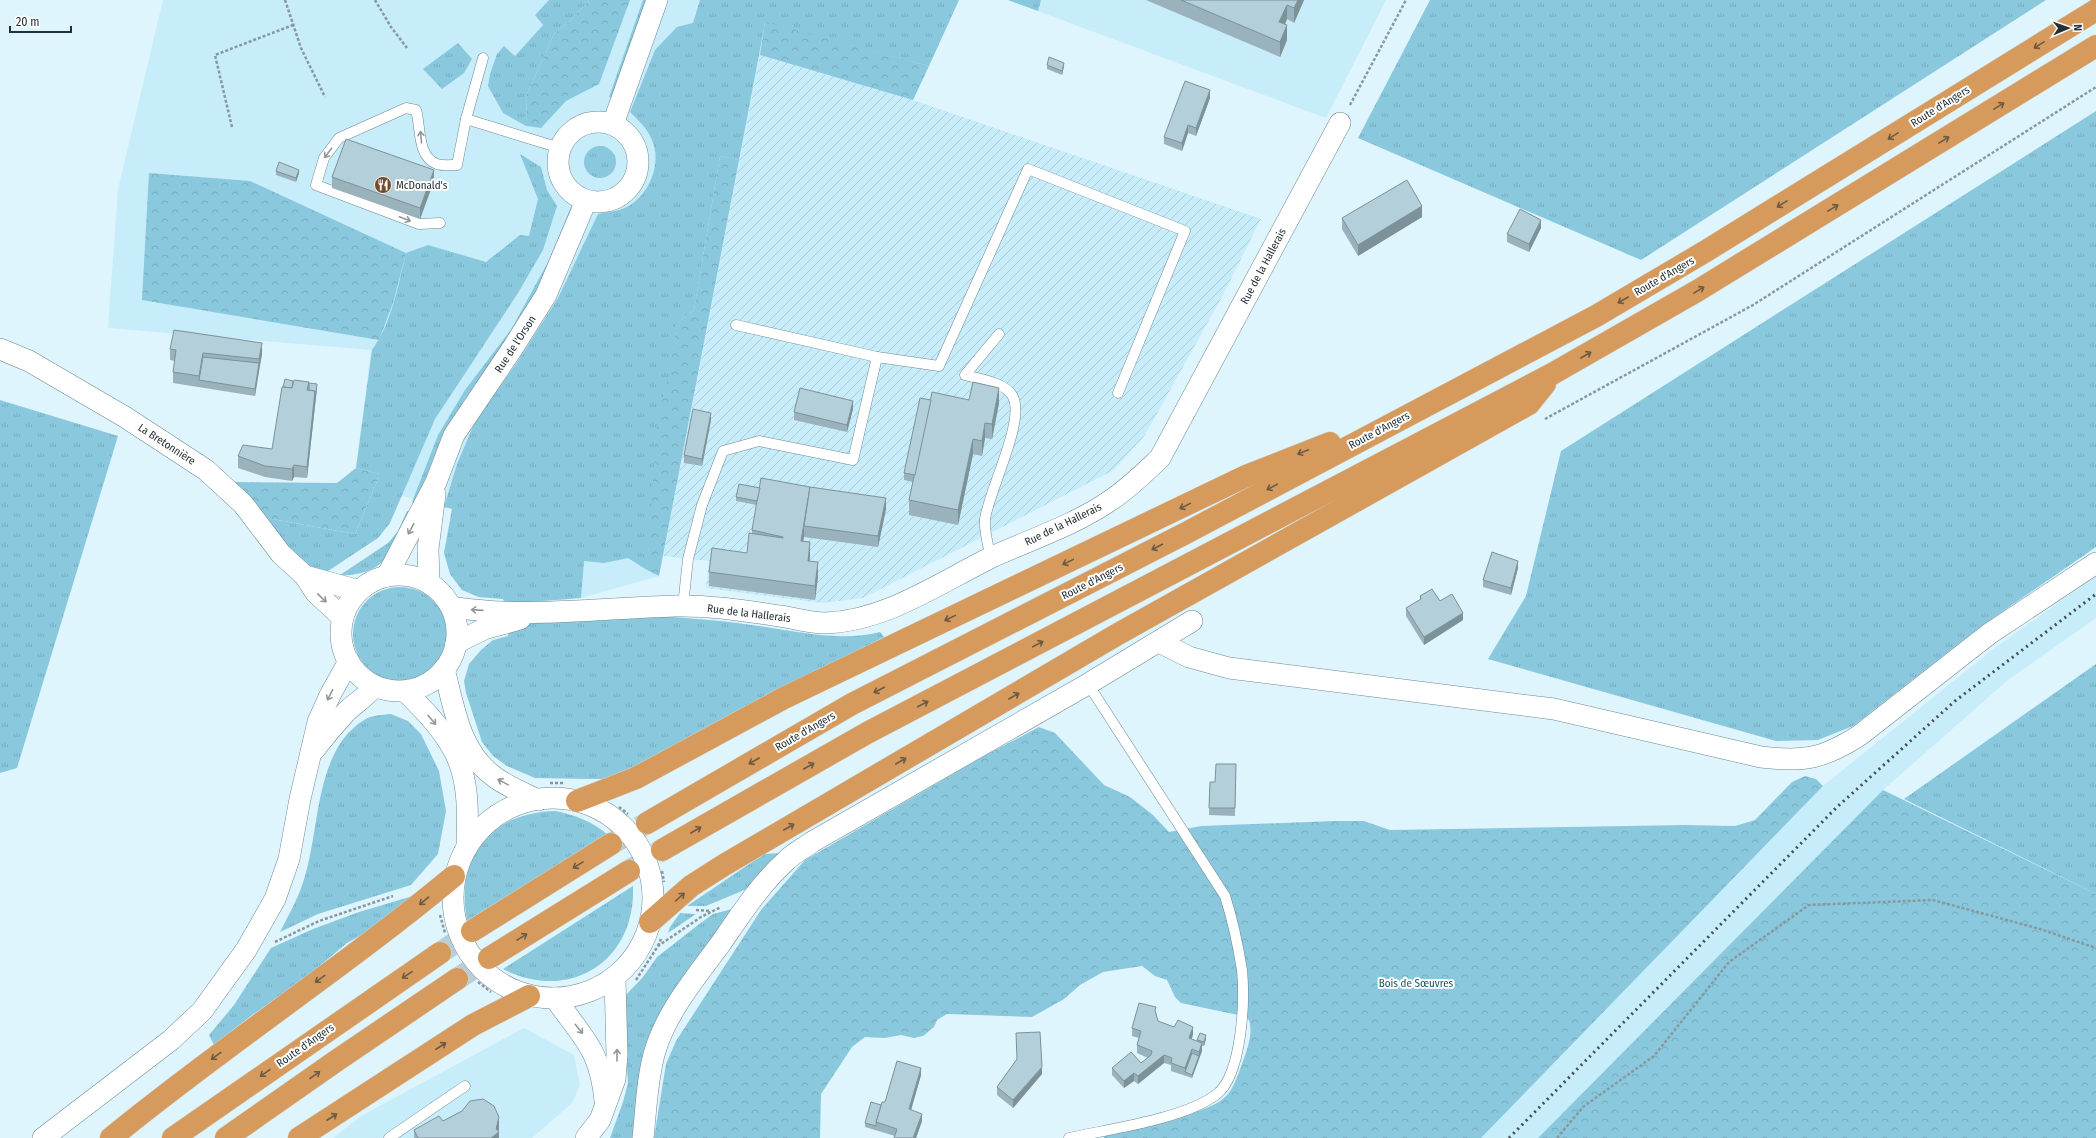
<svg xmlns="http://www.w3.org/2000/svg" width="2096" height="1138" font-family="'Fira Sans Condensed',sans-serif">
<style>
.built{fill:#c7ecfa}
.industrial{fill:url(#industrial-furrows)}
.grass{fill:url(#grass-tufts)}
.forest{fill:url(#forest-crowns)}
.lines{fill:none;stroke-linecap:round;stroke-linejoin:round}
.trunk-tunnel{stroke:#b9ced6;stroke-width:22;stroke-dasharray:22 11;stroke-linecap:butt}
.service-casing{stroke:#6e8892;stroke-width:11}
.minor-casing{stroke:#6e8892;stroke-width:22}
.trunk-casing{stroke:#d3d6d6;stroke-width:23}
.path{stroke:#87989f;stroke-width:2.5;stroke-dasharray:3 2;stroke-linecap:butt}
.service{stroke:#fff;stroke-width:10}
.minor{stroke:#fff;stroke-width:21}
.trunk{stroke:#d69a5c;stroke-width:22}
.rail{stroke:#424f54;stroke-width:3;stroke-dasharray:2 4;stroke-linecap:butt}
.wall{fill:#9ab2bb}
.shaded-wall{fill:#7d9198}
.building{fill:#b3cfd9;stroke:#7d9198}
.oneway{stroke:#6c5a44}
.oneway2{stroke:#92989a}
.labels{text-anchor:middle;stroke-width:4;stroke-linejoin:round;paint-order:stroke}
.street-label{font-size:11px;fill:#253034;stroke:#fff}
.poi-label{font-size:11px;fill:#253034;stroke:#fff;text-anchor:start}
.park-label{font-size:11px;fill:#175567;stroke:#fff}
</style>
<defs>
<pattern id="industrial-furrows" width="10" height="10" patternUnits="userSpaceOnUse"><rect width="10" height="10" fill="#c7ecfa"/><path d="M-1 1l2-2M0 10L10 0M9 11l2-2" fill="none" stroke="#abcbd7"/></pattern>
<pattern id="grass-tufts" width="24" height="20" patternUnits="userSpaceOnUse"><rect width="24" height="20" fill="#8ac8de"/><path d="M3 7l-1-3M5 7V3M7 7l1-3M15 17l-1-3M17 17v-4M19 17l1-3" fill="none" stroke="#77acbf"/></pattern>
<pattern id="forest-crowns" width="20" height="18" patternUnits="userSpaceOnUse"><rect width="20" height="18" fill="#8ac8de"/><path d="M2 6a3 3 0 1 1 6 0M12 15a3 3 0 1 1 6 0" fill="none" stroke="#77acbf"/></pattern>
</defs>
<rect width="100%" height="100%" fill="#def5fe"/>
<g class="built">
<polygon points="163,0 959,0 913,100 760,55 659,576 581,598 505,604 503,599 479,597 462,590 450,574 444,553 452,508 402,496 396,492 398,479 356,468 371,350 108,328 118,189"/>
<polygon points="1008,0 1386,0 1326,118"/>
<polygon points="2096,576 2096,618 2008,680 1883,790 1538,1138 1481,1138 1823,786 1992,650"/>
<polygon points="524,1028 574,1055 580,1085 572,1103 532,1138 333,1138 361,1116"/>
</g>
<polygon class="industrial" points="760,55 913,100 1261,219 1222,297 1145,435 1114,470 863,598 821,603 706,588 709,561 663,556"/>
<g class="grass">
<polygon points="549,0 589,0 572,19 554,34 527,94 526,126 503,113 488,86 490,74 497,54 504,46 515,56 543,25 535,15"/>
<polygon points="643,0 647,0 612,98 609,97"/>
<path d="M700,0H959L929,66L765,23L739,160L720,156L694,310L677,323L653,499L647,570L628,558L604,563L584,561L581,598L505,604L503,599L479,597L462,590L450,574L444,553L452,509L444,507L457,464L477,417L516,364L558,298L598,214C607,212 619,211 627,207C650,194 663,162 651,138C647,128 637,119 630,112L655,50L677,27L693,23Z"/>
<polygon points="1008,0 1041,0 1038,11"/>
<polygon points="1430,0 2046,0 1641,260 1358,138"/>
<polygon points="458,43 472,59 464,73 442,89 423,69"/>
<polygon points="2096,111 2096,547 1980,627 1853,726 1818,740 1776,741 1488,659 1526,596 1561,451"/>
<circle cx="600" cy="162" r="16"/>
<path d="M520,154L541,167L547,190L557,206L543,250L518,293L435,419L390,523L378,538L325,573L303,564L276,536L267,518L355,534L380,474L356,468L372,350C392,323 398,285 406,253L428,245L486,262L520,235L529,236L538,199Z"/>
<polygon points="571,207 573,215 540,285 514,330 466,397 442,436 416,503 412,502 438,435 465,390 512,328 548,262"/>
<polygon points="0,400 118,436 17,768 0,773"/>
<path d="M407,511L411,512C405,524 391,553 383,561C373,572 354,576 340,575L388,543L398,531Z"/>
<circle cx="400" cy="634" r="47"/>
<path d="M656,616C688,618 719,620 751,625C793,630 839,643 880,632L884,637L611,779H590L535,778L507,766L493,756L482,742L466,693L464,681L469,664L481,650L493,640L508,636L509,627L555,620Z"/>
<polygon points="2096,664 2096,894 1904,799"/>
<path d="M391,714L408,721L421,734L439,771L446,811L438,854L411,885L318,914L280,932C289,914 300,895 305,876C320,827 315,750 364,720C372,715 382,715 391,714Z"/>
<path d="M555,811C575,815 591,821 607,834L467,921C455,856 490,813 555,811Z"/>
<polygon points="780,853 749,888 706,906 687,906 764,854"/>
<path d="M633,886C636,961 570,1003 503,969Z"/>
<polygon points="416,895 379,925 347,943 316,969 303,982 252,1015 214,1045 209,1035 234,1005 271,948 313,929 359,912"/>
<polygon points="736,908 692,966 635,1138 610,1138 623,1102 628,1083 623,1010 626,995 643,977 657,957 698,925 713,914"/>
<polygon points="680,913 696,914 668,933 670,927"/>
</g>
<g class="forest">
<polygon points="589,0 630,0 599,84 566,101 541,128 526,126 527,94 554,34 572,19"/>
<polygon points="765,22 929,66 913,100 760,55"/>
<polygon points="720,156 739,160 659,576 647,570 657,423 670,369 677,323 694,310"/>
<polygon points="149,173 250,181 406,253 393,303 379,340 142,300"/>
<polygon points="356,468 380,474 355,534 267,518 231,482 337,483"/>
<path d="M1039,727L1055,733L1104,785L1130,797L1153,815L1169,832L1201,826L1335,821H1364L1390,830L1684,825L1735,826L1755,820L1792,782L1805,776L1816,779L1823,786L1481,1138H1104L1105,1135C1135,1128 1200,1116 1223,1099C1234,1090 1238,1074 1243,1061C1248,1048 1253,1033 1249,1020L1243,1016L1181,1003L1175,997L1167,980L1155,976L1142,966L1103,972L1080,985L1064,999L1032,1017L947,1014L937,1020L934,1027L923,1036L914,1038L901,1035L885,1038L865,1037L852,1047L821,1094L820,1138H654L666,1064L676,1041L761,910L805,860L984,756Z"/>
<polygon points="1883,790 2096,894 2096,1138 1538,1138"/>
</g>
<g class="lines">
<g class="trunk-tunnel">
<polyline points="611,844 647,823"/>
<polyline points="629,871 662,850"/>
<polyline points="440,953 472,931"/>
<polyline points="457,979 489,958"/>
</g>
<g class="service-casing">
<g id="service">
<polyline points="483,58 466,119 560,148"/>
<path d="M440,223L419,224L316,185L324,158L339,138L406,108L416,110C421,127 417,157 437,164C443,166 451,165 457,165L466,119"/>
<polyline points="736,325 877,357"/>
<path d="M991,558C988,545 984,532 985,519C989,490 1027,418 1012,395C1003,382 979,379 965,375L999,334"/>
<polyline points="683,606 688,559 702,505 723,451 759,441 853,460 877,357 939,366 1028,169 1185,231 1118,393"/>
<polyline points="389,1138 465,1086"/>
<path d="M1069,1138C1109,1129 1185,1119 1217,1094C1242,1074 1245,1001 1242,970C1238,945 1233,921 1225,896L1088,684"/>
</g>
</g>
<g class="minor-casing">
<g id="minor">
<circle cx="598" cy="162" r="40"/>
<polyline points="613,124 657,0"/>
<polyline points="0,349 29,361 125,417 206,470 243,504 281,554 305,576 316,593 342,617"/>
<circle cx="399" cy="633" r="58"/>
<polyline points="305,576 356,590"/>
<polyline points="387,576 436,482 454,435 514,346 546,295 586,201"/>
<polyline points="429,583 428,549 435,494"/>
<path d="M452,607C525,619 601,608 675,606C709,605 746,611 780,616C794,618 810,623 825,623C886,621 939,583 992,557C1032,539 1075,525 1111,500C1129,488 1144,473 1160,458L1340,123"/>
<path d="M1159,642L1189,657L1229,668L1554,709L1761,757C1804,762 1823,759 1860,735L1989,634L2096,563"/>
<polyline points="456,643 484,629 520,619"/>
<path d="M444,669C454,706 459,750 492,775C505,786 522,792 538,800"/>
<path d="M406,692C423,709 441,727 453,749C469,777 468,812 467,843"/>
<path d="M314,750C324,737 335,724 346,712C355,703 366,697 374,687"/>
<circle cx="553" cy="898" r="100"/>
<path d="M555,998C583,1039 600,1048 605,1101"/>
<polyline points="43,1138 171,1040 202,1011 246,950 275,899 289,859 300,799 318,722 330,695 349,661"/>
<polyline points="586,1138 600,1120 615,1079 617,1055 615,979"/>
<path d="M643,1138C646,1110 647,1078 655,1051C667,1011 697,976 721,943C741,914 761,883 787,860C794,853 804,848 812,842L1088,684L1192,621"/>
</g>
</g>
<g class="trunk-casing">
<g id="trunk">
<polyline points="577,801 636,778 784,698 1246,476 1330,443"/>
<polyline points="647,823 852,704 1186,533 1596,316 1706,251 2096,10"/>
<polyline points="662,850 867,733 1552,374 1697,291 2096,46"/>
<polyline points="650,922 691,886 724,865 1118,634 1529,404 1545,384"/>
<polyline points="472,931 611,844"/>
<polyline points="489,958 629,871"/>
<path d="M111,1138C222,1047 343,968 454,876"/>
<polyline points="173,1138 440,953"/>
<polyline points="226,1138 336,1061 457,979"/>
<polyline points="299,1138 473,1025 529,996"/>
</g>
</g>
<g class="path">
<polyline points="285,0 301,48 325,97"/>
<polyline points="375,0 391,27 407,48"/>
<polyline points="1350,105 1406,0"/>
<polyline points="232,127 215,55 293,25"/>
<polyline points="1545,419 1753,305 2096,87"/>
<polyline points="550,783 565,783"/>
<polyline points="619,807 628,814"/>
<polyline points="662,871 664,882"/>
<polyline points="696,910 711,911"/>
<polyline points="440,915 445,933"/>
<polyline points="275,942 319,921 393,896"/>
<polyline points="658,946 661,939"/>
<polyline points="636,980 658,946 701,917 721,907"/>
<polyline points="478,982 491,992"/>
<polyline points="1557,1138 1583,1107 1654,1056 1729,962 1809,905 1933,900 2040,929 2096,948"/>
</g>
<use href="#service" class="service"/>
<use href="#minor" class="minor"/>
<use href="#trunk" class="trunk"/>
<polyline class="rail" points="1509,1138 1837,807 1955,701 2096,594"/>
</g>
<g class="wall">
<polygon points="1146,0 1304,0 1294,23 1287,19 1285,24 1287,40 1280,57"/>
<polygon points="1047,65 1064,66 1062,75 1047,69"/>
<polygon points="1210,98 1196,136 1188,133 1182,151 1164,144 1164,137"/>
<polygon points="276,171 299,173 296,182 276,175"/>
<polygon points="332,177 434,181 420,219 332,188"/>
<polygon points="1422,217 1358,256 1342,229 1342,218"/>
<polygon points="1541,228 1529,252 1507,242 1507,234"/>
<polygon points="170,349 262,354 255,396 173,383 173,372 175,361 170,360"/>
<polygon points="309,383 317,388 307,478 294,477 292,481 265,477 238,468 238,456 272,449"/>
<polygon points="931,400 969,400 999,403 992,439 985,438 982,456 973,454 958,525 909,515 909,500 913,482 904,480 904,473"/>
<polygon points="853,409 847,432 794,420 794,412"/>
<polygon points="711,420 702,466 684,463 684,455"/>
<polygon points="760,488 810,491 886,509 878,547 804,537 804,536 803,541 810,557 809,561 818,577 815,600 709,586 709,572 747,553 752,534 752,530 757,505 736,501 736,497"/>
<polygon points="1518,568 1511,595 1483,587 1483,580"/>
<polygon points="1420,596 1440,601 1463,620 1424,645 1406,616 1406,608 1420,600"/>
<polygon points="1236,764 1235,816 1209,815 1210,782 1215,782"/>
<polygon points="1156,1014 1158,1021 1193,1034 1192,1039 1197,1041 1197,1040 1206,1039 1204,1046 1202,1046 1202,1051 1192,1078 1171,1071 1171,1065 1164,1063 1138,1084 1134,1081 1124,1088 1112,1075 1112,1068 1141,1063 1148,1058 1137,1053 1137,1045 1139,1038 1132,1036 1132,1028"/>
<polygon points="1042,1074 1013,1108 997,1095 997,1087"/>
<polygon points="921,1075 911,1110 922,1121 916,1138 894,1138 895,1136 865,1127 865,1123 881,1105"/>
<polygon points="462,1111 499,1129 498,1132 499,1138 414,1138 414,1130 443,1121"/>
</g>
<g class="shaded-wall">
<polygon points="1298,0 1304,0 1294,23 1294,8"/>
<polygon points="1287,5 1287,19 1279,37 1279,22"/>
<polygon points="1287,25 1287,40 1280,57 1280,42"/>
<polygon points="1064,63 1064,66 1062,75 1062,71"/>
<polygon points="1210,90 1210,98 1196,136 1196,128"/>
<polygon points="1188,125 1188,133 1182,151 1182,143"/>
<polygon points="299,170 299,173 296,182 296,178"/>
<polygon points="434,170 434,181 420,219 420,208"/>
<polygon points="1422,206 1422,217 1358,256 1358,245"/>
<polygon points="1541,220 1541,228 1529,252 1529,244"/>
<polygon points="262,343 262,354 259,370 259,359"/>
<polygon points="259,363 259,370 255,396 255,389"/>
<polygon points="317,384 317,388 307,478 307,467 315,391"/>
<polygon points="999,388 999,403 992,439 992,424"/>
<polygon points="853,401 853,409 847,432 847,425"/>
<polygon points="711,413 711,420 702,466 702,459"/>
<polygon points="985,423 985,438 982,456 982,441"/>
<polygon points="973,439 973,454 958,525 958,510"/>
<polygon points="294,465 294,477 292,481 292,469"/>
<polygon points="810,487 810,501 804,526 804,536 801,556 801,541"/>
<polygon points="886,498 886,509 878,547 878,536"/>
<polygon points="810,542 810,557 808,576 808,561"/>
<polygon points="1518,561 1518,568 1511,595 1511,588"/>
<polygon points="818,562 818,577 815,600 815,586"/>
<polygon points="1463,613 1463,620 1424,645 1424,637"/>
<polygon points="1193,1027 1193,1034 1189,1046 1189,1038"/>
<polygon points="1206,1035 1206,1039 1204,1046 1204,1042"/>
<polygon points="1202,1043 1202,1051 1192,1078 1192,1075 1199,1056 1199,1052"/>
<polygon points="1192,1049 1192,1057 1185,1072 1185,1068"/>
<polygon points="1164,1055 1164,1063 1138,1084 1138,1076"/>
<polygon points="1042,1067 1042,1074 1013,1108 1013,1100"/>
<polygon points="921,1068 921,1075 909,1117 909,1109"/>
<polygon points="1134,1073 1134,1081 1124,1088 1124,1081"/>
<polygon points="922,1114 922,1121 916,1138 913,1138"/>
<polygon points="499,1117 499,1129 498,1132 499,1132 499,1138 491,1138 496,1129"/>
</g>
<g class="building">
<polygon points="1181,0 1298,0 1294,8 1287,5 1279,22 1287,25 1280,42"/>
<polygon points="1049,57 1064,63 1062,71 1047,65"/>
<polygon points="1185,81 1210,90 1196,128 1188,125 1182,143 1164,137"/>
<polygon points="346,139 434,170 420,208 332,177"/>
<polygon points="279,162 299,170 296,178 276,171"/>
<polygon points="1407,180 1422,206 1358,245 1342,218"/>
<polygon points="1520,209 1541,220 1529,244 1507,234"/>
<polygon points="174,330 262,343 259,359 203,353 199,376 173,372 176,350 170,349"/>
<polygon points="203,357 259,363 255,389 199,380"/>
<polygon points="285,379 293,381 292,388 283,387"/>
<polygon points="294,380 309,382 307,390 315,391 307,467 294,465 292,469 265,466 238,456 243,445 272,449 282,387 292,388"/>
<polygon points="973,382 999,388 992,424 985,423 982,441 973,439 958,510 909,500 932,392 969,400"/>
<polygon points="309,383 317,384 315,399 315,391 309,390"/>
<polygon points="800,388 853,401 847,425 794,412"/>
<polygon points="920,398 931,400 915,475 904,473"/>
<polygon points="693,409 711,413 702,459 684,455"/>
<polygon points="761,478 810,487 801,541 810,542 808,561 818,562 815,586 709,572 712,548 747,553 749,533 783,538 783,537 752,530"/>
<polygon points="739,484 760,488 757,501 736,497"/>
<polygon points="810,487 886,498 878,536 804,526"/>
<polygon points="1492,552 1518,561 1511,588 1483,580"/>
<polygon points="1432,589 1440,601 1452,594 1463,613 1424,637 1406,608 1421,599 1420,596"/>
<polygon points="1216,764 1236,764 1235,808 1209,808 1210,782 1215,782"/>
<polygon points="1139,1003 1156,1007 1155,1010 1158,1021 1174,1027 1178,1020 1193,1027 1189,1038 1202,1043 1199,1052 1192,1049 1185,1068 1171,1063 1172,1058 1164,1055 1138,1076 1134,1073 1124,1081 1112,1068 1131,1052 1141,1063 1151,1055 1152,1051 1137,1045 1141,1031 1132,1028"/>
<polygon points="1040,1032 1042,1067 1013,1100 997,1087 1017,1059 1016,1033"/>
<polygon points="1200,1033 1206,1035 1204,1042 1197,1040"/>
<polygon points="1192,1053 1199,1056 1192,1075 1185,1072"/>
<polygon points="897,1061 921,1068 909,1109 922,1114 913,1138 894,1138 897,1129 876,1122 882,1102 885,1102"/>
<polygon points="483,1099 494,1106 499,1117 496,1129 499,1132 491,1138 418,1138 414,1130 439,1116 443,1121 462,1111 470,1101"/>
<polygon points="871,1102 881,1105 876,1122 876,1126 865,1123"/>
</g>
<defs><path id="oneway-shaft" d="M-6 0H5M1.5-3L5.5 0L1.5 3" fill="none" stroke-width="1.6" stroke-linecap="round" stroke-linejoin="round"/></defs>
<g class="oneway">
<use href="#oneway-shaft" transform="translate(2039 45) rotate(148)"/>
<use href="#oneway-shaft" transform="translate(1999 106) rotate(-32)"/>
<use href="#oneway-shaft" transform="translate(1893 136) rotate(148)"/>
<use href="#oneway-shaft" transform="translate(1944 140) rotate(-31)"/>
<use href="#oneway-shaft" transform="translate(1782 204) rotate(148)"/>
<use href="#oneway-shaft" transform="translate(1833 208) rotate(-31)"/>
<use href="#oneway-shaft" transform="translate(1699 290) rotate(-31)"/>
<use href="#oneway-shaft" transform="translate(1623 300) rotate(150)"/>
<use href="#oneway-shaft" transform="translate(1586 355) rotate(-30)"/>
<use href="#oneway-shaft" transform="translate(1303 452) rotate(158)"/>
<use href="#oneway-shaft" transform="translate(1272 487) rotate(152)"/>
<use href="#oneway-shaft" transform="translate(1185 506) rotate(154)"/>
<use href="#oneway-shaft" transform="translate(1157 547) rotate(153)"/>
<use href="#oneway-shaft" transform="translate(1068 562) rotate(154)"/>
<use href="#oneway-shaft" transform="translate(950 618) rotate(154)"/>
<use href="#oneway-shaft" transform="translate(1038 644) rotate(-28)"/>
<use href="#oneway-shaft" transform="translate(879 690) rotate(153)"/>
<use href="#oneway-shaft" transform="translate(1014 696) rotate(-30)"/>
<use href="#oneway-shaft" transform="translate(923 704) rotate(-28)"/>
<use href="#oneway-shaft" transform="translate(754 761) rotate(150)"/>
<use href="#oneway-shaft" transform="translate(901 761) rotate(-30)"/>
<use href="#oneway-shaft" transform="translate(809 766) rotate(-30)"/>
<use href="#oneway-shaft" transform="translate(789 827) rotate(-30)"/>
<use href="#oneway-shaft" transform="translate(696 830) rotate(-30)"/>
<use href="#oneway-shaft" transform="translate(578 865) rotate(148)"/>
<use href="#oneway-shaft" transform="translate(680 897) rotate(-42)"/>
<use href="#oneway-shaft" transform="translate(424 901) rotate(140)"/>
<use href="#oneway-shaft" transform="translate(522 937) rotate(-32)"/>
<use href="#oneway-shaft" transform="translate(407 975) rotate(146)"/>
<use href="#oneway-shaft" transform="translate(320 979) rotate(144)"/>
<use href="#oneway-shaft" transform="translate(441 1046) rotate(-33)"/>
<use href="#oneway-shaft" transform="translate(216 1056) rotate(144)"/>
<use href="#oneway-shaft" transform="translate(265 1073) rotate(145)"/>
<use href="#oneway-shaft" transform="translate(315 1075) rotate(-35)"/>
<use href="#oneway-shaft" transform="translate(332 1117) rotate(-33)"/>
</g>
<g class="oneway2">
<use href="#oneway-shaft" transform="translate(421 137) rotate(-95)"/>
<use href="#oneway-shaft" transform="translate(328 153) rotate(127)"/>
<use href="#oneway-shaft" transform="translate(405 219) rotate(21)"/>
<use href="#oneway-shaft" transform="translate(411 529) rotate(118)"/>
<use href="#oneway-shaft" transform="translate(322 598) rotate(44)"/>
<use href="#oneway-shaft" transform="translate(477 610) rotate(-176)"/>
<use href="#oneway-shaft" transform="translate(330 695) rotate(117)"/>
<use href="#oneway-shaft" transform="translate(432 720) rotate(50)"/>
<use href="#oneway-shaft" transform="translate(503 782) rotate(-151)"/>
<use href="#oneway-shaft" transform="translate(579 1029) rotate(51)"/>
<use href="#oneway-shaft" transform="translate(617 1055) rotate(-90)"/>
</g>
<defs>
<g id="restaurant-disc" transform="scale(0.9)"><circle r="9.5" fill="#744e2a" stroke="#fff"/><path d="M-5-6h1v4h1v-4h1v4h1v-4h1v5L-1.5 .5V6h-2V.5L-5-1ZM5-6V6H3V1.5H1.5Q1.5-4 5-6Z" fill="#fff"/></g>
</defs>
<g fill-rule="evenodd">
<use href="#restaurant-disc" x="383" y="185"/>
</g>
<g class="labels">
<g class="street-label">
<text transform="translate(1940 106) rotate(-32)" y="4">Route d'Angers</text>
<text transform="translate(1263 266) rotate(-62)" y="4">Rue de la Hallerais</text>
<text transform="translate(1664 276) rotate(-30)" y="4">Route d'Angers</text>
<text transform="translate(515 344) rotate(-57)" y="4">Rue de l'Orson</text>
<text transform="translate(1379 430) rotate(-28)" y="4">Route d'Angers</text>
<text transform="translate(167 444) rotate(33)" y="4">La Bretonnière</text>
<text transform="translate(1063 524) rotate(-26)" y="4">Rue de la Hallerais</text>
<text transform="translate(1092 581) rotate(-27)" y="4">Route d'Angers</text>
<text transform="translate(749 613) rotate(7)" y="4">Rue de la Hallerais</text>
<text transform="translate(805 731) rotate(-30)" y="4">Route d'Angers</text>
<text transform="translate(305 1045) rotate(-35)" y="4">Route d'Angers</text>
</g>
<g class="poi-label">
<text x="396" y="189">McDonald's</text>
</g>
<g class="park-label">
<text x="1416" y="987">Bois de Sœuvres</text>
</g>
</g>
<g transform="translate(2068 28) rotate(88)" stroke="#ffffff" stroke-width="3" paint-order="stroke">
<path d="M0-3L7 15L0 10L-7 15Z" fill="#253034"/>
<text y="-6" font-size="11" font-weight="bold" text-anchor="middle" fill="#253034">N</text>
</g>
<path d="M10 26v6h61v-6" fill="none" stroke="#253034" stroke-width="2"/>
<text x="16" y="26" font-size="12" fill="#253034" stroke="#ffffff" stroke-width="3" paint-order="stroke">20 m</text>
</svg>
